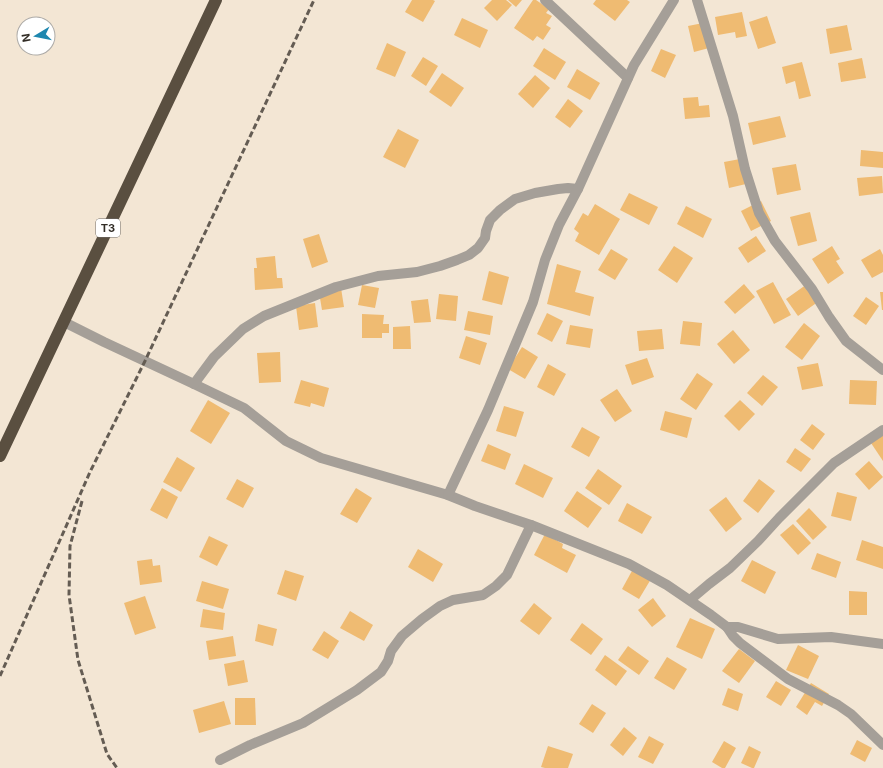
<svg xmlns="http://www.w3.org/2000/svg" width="883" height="768" font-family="Inter,sans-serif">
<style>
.building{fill:#efbb72}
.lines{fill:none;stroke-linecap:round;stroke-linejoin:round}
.minor{stroke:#a59f98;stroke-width:10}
.highway{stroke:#5a4f40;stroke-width:12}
.rail{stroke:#645c53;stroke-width:3;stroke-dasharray:6 3;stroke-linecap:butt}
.labels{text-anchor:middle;stroke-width:4;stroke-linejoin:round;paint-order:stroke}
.shield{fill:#fff;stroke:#6f6b66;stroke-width:1}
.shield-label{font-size:11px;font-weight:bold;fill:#312c25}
</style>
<rect width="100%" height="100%" fill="#f3e6d4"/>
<g class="building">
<polygon points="412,0 433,0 435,1 423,22 405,12"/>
<polygon points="492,0 506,0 512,5 497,21 484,8"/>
<polygon points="508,0 522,0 516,7"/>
<polygon points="533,0 536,0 549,9 546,13 552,16 546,25 551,28 543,40 537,36 533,41 514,28"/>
<polygon points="596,0 627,0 630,2 615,21 593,4"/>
<polygon points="742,12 747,36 736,38 735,32 718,35 715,17"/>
<polygon points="767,16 776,43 758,49 749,22"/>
<polygon points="462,18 488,30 480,48 454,35"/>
<polygon points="703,23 709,48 694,52 688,26"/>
<polygon points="847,25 852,50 830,54 826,29"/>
<polygon points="387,43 406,52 395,77 376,69"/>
<polygon points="544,48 566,62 555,80 533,66"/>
<polygon points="661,49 676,55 665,78 651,71"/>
<polygon points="423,57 438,66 426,86 411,76"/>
<polygon points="862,58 866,78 841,82 838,63"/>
<polygon points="802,62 811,96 799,99 795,81 786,84 782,67"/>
<polygon points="577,69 600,83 590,100 567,87"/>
<polygon points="442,73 464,88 451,107 429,92"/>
<polygon points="535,75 550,88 533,108 518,94"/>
<polygon points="698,97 699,106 709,105 710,117 685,119 683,98"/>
<polygon points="568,99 583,111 570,128 555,117"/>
<polygon points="780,116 786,137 753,145 748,123"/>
<polygon points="398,129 419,140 405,168 383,157"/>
<polygon points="861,150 883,152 883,168 860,166"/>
<polygon points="740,159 746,184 729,188 724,162"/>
<polygon points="796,164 801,190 777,195 772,168"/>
<polygon points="882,176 883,193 859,196 857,178"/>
<polygon points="629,193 658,207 649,225 620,210"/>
<polygon points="761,201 771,221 751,231 741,211"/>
<polygon points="595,204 620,219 599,255 575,241 579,233 574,229 583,213 588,216"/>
<polygon points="686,206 712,219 703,238 677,224"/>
<polygon points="810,212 817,241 798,246 790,217"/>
<polygon points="319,234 328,262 312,268 303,239"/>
<polygon points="756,236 766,251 748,263 738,248"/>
<polygon points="674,246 693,258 677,283 658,270"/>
<polygon points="832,246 840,259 836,261 844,273 828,284 812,259"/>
<polygon points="611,249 628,259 615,280 598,270"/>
<polygon points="880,249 883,255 883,272 872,278 861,260"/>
<polygon points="275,256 277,278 282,278 283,288 255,290 254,268 257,268 256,258"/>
<polygon points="557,264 581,271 575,292 594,297 590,316 547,304"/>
<polygon points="489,271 509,277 502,305 482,300"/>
<polygon points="773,282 791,315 774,324 756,291"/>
<polygon points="810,282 822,299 798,316 786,299"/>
<polygon points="744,284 755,297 735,314 724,302"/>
<polygon points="362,285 379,288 375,308 358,305"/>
<polygon points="341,288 344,307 322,310 319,292"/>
<polygon points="880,292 883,292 883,310 882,310"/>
<polygon points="439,294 458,296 456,321 436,319"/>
<polygon points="866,297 879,306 866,325 853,316"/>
<polygon points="428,299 431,322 414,323 411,301"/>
<polygon points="315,303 318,327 299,330 296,306"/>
<polygon points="468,311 493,316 490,335 464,330"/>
<polygon points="547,313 563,321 552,342 537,334"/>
<polygon points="362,314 384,315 383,324 389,324 389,333 382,333 382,338 362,338"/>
<polygon points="683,321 702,323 700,346 680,344"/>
<polygon points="804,323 820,336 802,360 785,347"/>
<polygon points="570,325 593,329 590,348 566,344"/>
<polygon points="410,326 411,349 393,349 393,327"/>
<polygon points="662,329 664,349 639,351 637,331"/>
<polygon points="733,330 750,350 734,364 717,344"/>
<polygon points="466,336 487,343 480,365 459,358"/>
<polygon points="522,347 538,357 525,379 508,369"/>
<polygon points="280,352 281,382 259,383 257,353"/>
<polygon points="647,358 654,377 632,385 625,365"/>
<polygon points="818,363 823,386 802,390 797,367"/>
<polygon points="548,364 566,374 554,396 537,387"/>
<polygon points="697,373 713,384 696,410 680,399"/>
<polygon points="763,375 778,387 762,406 747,393"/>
<polygon points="301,380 329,388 324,407 311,403 310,407 294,403"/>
<polygon points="850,380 877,381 876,405 849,404"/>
<polygon points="617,389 632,411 615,422 600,400"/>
<polygon points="208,400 230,413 211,444 190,431"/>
<polygon points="740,400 755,414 739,431 724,416"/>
<polygon points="504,406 524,412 516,437 496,431"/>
<polygon points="665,411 692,418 687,438 660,430"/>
<polygon points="812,424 825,434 813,450 800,440"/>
<polygon points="582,427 600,437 589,457 571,447"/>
<polygon points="883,435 883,461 871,443"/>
<polygon points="488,444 511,454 505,470 481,461"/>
<polygon points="795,448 811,459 801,472 786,462"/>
<polygon points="177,457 195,468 181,492 163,482"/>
<polygon points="869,461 883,477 869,490 855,474"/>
<polygon points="524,464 553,478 543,498 515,484"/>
<polygon points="598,469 622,486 609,505 585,488"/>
<polygon points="237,479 254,488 243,508 226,499"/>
<polygon points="759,479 775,491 758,513 743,501"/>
<polygon points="162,488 178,497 167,519 150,510"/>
<polygon points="356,488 372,498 357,523 340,514"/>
<polygon points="577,491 602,508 588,528 564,511"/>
<polygon points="837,492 857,497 851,521 831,516"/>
<polygon points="726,497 742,519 726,532 709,510"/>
<polygon points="627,503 652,517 642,534 618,521"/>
<polygon points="809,508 827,527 813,540 796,521"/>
<polygon points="793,524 811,543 798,555 780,535"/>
<polygon points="545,534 563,544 562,548 576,555 567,573 534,555"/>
<polygon points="209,536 228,545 217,566 199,557"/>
<polygon points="862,540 883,547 883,569 856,560"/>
<polygon points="418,549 443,564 433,582 408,567"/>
<polygon points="817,553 841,562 836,578 811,569"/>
<polygon points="152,559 153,566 160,565 162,582 140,585 137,561"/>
<polygon points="752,560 776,572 765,594 741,581"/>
<polygon points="633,569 651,579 639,599 622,589"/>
<polygon points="285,570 304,576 296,601 277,594"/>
<polygon points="202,581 229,589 223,609 196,601"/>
<polygon points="849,591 867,592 867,615 849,615"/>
<polygon points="145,596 156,628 135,635 124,603"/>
<polygon points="653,598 666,616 652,627 638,610"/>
<polygon points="534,603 552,618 539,635 520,621"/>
<polygon points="203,609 225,613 223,630 200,627"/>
<polygon points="350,611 373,625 364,641 340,628"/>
<polygon points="690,618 715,629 702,659 676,647"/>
<polygon points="582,623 603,639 591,655 570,640"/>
<polygon points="258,624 277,629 273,646 255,641"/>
<polygon points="324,631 339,641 328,659 312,650"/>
<polygon points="233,636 236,656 209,660 206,641"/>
<polygon points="798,645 819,656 808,679 786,670"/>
<polygon points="628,646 649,661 639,675 618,660"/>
<polygon points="739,649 755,661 739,683 722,671"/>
<polygon points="605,655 627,671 616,686 595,670"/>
<polygon points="667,657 687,669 674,690 654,678"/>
<polygon points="244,660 248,682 228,686 224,664"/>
<polygon points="776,681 791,690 781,706 766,697"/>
<polygon points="811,683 829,694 822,706 815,702 807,715 796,707"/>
<polygon points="728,688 743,694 738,711 722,705"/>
<polygon points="235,698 255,698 256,725 235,725"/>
<polygon points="224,701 231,724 199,733 193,710"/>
<polygon points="592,704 606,713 593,733 579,724"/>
<polygon points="624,727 637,738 623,756 610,745"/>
<polygon points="649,736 664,744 653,764 638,757"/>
<polygon points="857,740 872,748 865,762 850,754"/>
<polygon points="724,741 736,748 725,768 722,768 712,762"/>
<polygon points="548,746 573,754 568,768 545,768 541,767"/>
<polygon points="749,746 761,752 754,768 752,768 741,763"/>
</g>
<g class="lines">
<g class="minor">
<polyline points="545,0 628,78"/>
<polyline points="697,0 733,116 745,169 759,213 775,241 812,289 829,317 846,341 883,370"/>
<polyline points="64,322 104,342 194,384 244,408 286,441 321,458 448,495 475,506 531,525 629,564 667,585 711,615 727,627 738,627 778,639 831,637 883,644"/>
<polyline points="194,384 214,357 243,329 264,316 336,287 378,276 417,272 440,266 457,260 469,255 478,248 485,238 486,231 490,220 500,210 515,199 535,193 558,189 568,188 578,189"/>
<polyline points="448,495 488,410 533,302 545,260 559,225 578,189 634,65 674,0"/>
<polyline points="690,600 709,584 730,568 758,541 779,518 834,463 883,430"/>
<polyline points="727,627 733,636 740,643 788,679 838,705 851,714 883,745"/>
<polyline points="220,760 250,745 303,723 357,690 381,672 388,661 391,651 402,636 422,619 440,606 453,600 483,595 496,586 507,575 531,525"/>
</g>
<polyline class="highway" points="0,456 216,0"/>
<g class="rail">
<polyline points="82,501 70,546 69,595 78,660 107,754 117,768"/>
<polyline points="0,676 90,472 145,361 314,0"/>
</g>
</g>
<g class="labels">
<rect class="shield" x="96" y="219" width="24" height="18" rx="3"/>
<g class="shield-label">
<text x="108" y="232">T3</text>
</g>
</g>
<g transform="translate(36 36) rotate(260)"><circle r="19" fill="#ffffff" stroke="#adaba8"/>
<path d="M0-3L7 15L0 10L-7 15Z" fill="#1e87af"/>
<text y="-6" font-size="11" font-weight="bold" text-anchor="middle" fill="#312c25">N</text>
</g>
</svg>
